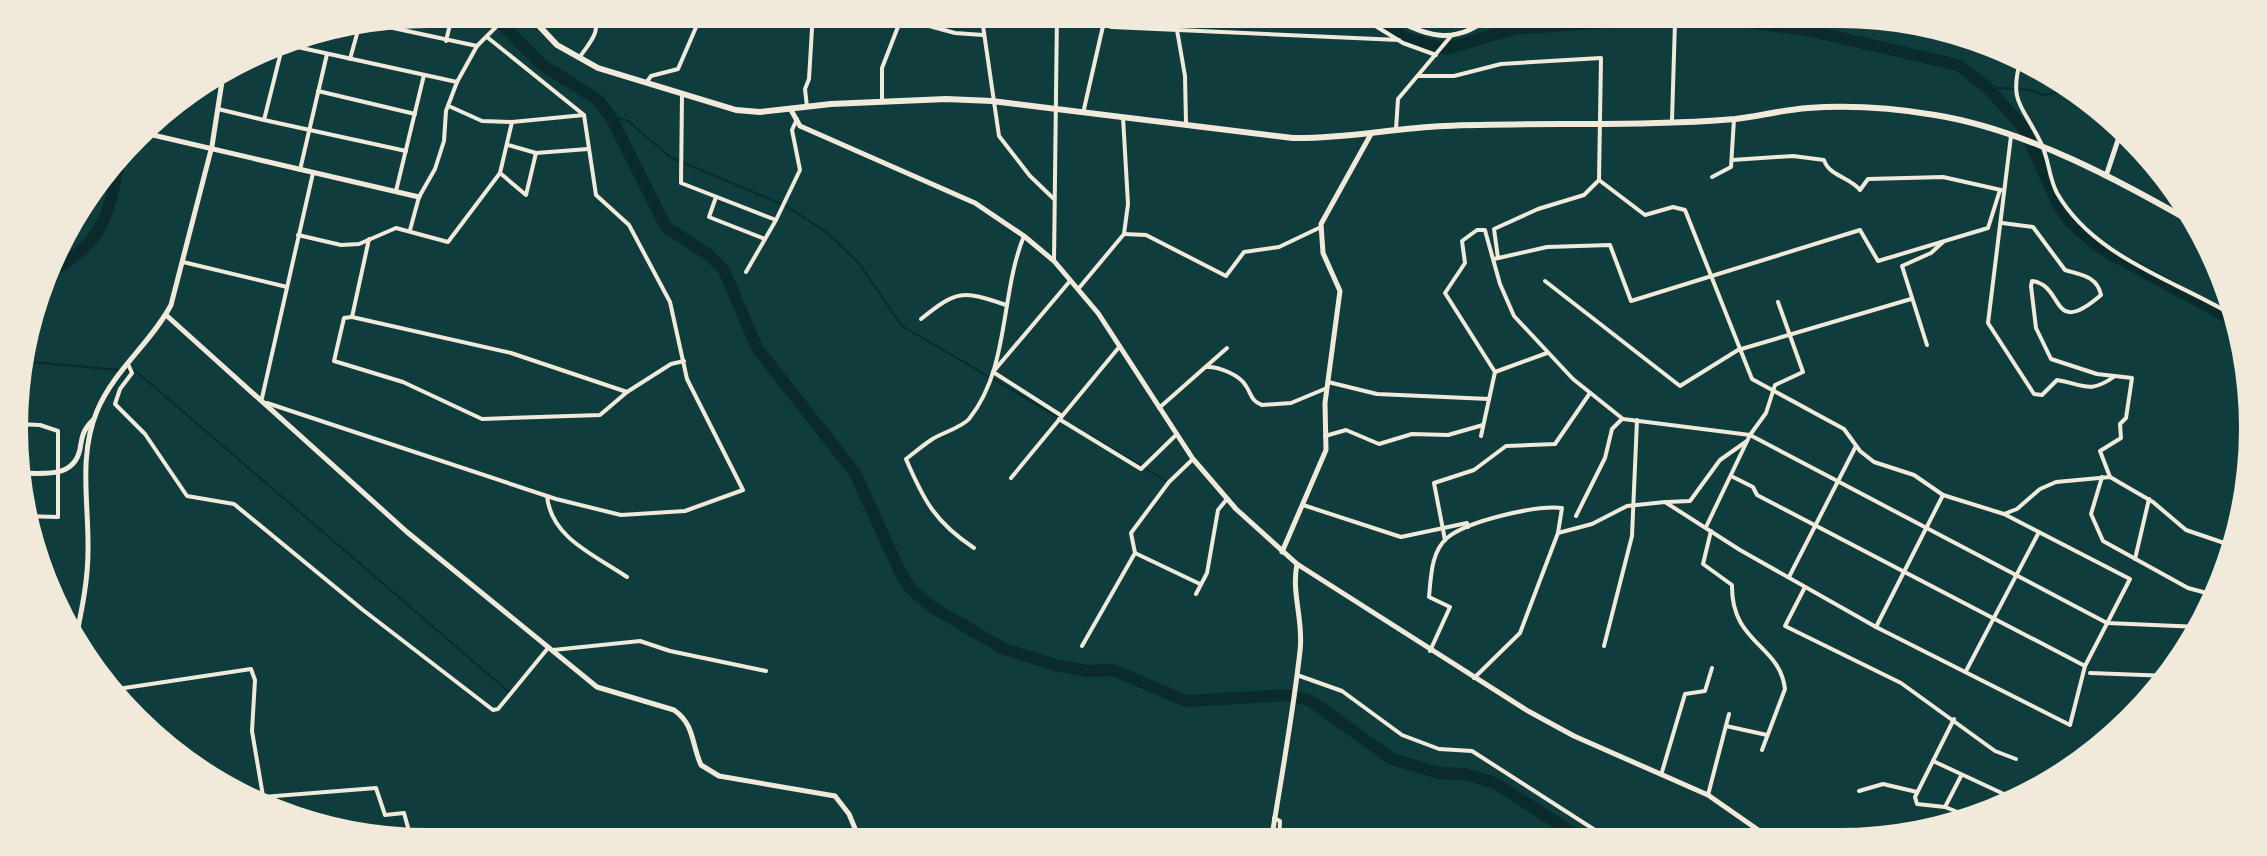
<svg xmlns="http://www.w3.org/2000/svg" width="2267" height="856" font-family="Lato,sans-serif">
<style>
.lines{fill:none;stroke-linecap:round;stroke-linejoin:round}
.stream{stroke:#0a2a2b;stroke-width:2}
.river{stroke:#0a2a2b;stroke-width:12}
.minor{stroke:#f1e9da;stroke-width:4}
.tertiary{stroke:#f1e9da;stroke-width:5}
.secondary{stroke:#f1e9da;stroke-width:6}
.rim{fill:none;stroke:#f1e9da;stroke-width:4}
</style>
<rect width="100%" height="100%" fill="#0f3d3e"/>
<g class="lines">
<g class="stream">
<polyline points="1987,87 2030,90 2044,95 2074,89"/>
<polyline points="611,117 628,121 670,157 784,205 825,231 858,262 902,326 1058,417"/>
<polyline points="20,361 119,370"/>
<polyline points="125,370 137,372 509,692"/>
<polyline points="1091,436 1166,481"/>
</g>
<g class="river">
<polyline points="490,12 541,64 598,100 611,117 666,227 709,255 724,270 757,348 855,473 900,572 910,588 932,607 1004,649 1059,666 1087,671 1113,670 1186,701 1288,695 1311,701 1392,759 1439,773 1465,774 1495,783 1585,841"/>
<polyline points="1362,12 1406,38 1446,49 1513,29 1676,17 1742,21 1811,31 1958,65 1987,87 2023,127 2059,206 2070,222 2100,248 2233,320"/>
<path d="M50,272C101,246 112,211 119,158"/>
</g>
<g class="minor">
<polyline points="878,12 955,33 983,35"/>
<polyline points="981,12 999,136 1030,176 1054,199"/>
<polyline points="1353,12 1403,43 1436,55"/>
<polyline points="1057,13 1112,27 1399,40"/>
<polyline points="365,22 477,46"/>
<polyline points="1177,30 1185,76 1186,123"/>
<polyline points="284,40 264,120 406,151"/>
<polyline points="446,41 453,12"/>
<polyline points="279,43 457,82"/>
<path d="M579,58C590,42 603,31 592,12"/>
<polyline points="350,59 360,23"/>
<path d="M2020,62C2009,103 2023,106 2040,141C2049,157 2048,176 2057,193C2093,256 2171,279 2231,314"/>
<polyline points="1418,76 1454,76 1501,64 1601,58 1599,180 1645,215 1673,207 1685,210 1752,379 1844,429 1860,451 1874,462 1914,475 1943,495 2004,514 2130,579 2085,666 2070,725 1876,627 1740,550 1665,502 1627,506 1592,524 1558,533 1520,633 1474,678"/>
<polyline points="646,83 651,76 678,69 697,25 712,12"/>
<polyline points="318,91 415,114"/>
<polyline points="682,95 681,183 776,220 746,272"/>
<polyline points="882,102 882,68 901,19"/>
<polyline points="451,107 482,121 512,122 584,115"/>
<polyline points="807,107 805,89 809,79 813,12"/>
<polyline points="218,109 264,120"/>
<polyline points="1084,109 1103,26"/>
<polyline points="1672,120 1675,22"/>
<polyline points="1396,129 1398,99 1451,36"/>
<path d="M2011,136L1988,323L2034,394L2042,395L2057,380C2083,384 2089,395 2115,376"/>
<polyline points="508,145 536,153 588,149"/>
<path d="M1732,160L1793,156L1824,160C1829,176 1850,177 1860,190L1868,179L1943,177L2001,190"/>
<polyline points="300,170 327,54"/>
<polyline points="500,173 526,195 536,153"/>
<polyline points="1712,177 1731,167 1734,119"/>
<polyline points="396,191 424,75"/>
<polyline points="716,197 709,217 765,239"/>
<polyline points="776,220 800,170 792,130 797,119"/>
<path d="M2002,223L2033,227L2065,270C2081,275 2097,276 2101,295C2050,339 2065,285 2032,281L2031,286L2036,328L2051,359L2097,374L2132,378L2126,418L2120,424L2121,438L2100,451L2110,477"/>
<polyline points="410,230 419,197 435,169 444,141 446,111 457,82 477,46 511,12"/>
<polyline points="1124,234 1146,235 1226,276 1244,252 1279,247 1321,227"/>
<polyline points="298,235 341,245 359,244 396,228 448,242 500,173 512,122"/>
<polyline points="369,239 352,317 511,353 627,392"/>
<polyline points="1498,258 1494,229 1538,209 1584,195 1598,181"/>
<polyline points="1494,259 1547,247 1610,245 1631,301 1860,230 1878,261 1988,228 2000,190"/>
<polyline points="1054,261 1057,12"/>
<polyline points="183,262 287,287"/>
<polyline points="1545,281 1680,386 1738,350 1911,299"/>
<polyline points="1079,288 1124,234 1128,204 1123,117"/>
<polyline points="352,317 344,318 334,361 403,382 482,419 600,415 627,392 671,364 684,361"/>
<path d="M921,319C957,290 962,290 1006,305"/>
<polyline points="1927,345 1902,266 1931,253 1943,242"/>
<polyline points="128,364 132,373 120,389 115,404 145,434 187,496 234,504 363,610 493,710 498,709 548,648"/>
<path d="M1206,367C1218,366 1240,375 1246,386C1252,395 1251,401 1262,405L1291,403L1327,388"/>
<polyline points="1495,372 1445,293 1465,263 1462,241 1477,230 1485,230 1486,234 1500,284 1514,316 1573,379 1623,419 1750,435 2107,623 2200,627"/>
<polyline points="1328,382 1377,394 1489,399"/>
<polyline points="262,398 313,173"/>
<polyline points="267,403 556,499 621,515 685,511 743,490 687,379 670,302 629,225 596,195 584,115 487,37"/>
<polyline points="1159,408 1227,348"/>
<polyline points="1062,416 993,372 1070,281"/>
<polyline points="1059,419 1141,469 1177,434"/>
<polyline points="17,424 40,425 58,431 58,517 23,516"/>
<polyline points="1325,436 1346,430 1379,444 1412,434 1448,435 1483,425"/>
<polyline points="1481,436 1495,372 1547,353"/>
<polyline points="1731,476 1753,487 1757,495 2085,666"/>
<polyline points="2102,477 2091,514 2103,541 2188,588 2214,595"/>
<polyline points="1011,478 1120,346"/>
<path d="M547,496C551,538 595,555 627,577"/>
<polyline points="1667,502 1690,501 1720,460 1747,441"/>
<polyline points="1303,505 1401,537 1467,523 1468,527"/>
<polyline points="2004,514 2017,509 2040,489 2056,482 2110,477 2153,502 2186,530 2236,547"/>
<polyline points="1576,516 1605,458 1612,429 1622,419"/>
<polyline points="1706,527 1750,435 1766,413 1775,385 1803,372 1778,302"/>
<path d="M1711,531L1703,564L1732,585C1731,644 1780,644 1785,689L1762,750"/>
<polyline points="1445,540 1434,483 1474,470 1506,446 1555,444 1590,393"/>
<path d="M974,548C935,522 924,501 906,459C914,453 922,446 931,440C941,433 961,428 969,419C1010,368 1000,294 1024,236"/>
<polyline points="1135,553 1200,584"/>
<polyline points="2135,559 2149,499"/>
<polyline points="1789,577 1856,446"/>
<polyline points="1805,587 1785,626 1901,683 1995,751 2016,759"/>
<polyline points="1196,594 1207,573 1218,510 1227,499"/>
<polyline points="1876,627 1943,495"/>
<polyline points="1082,646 1135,553 1131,533 1169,482 1193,459"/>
<polyline points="1604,646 1632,536 1637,420"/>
<polyline points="553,650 640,641 670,651 766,671"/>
<path d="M1430,651L1450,607L1429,597C1431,577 1431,552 1447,538C1467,521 1536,505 1562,508L1558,533"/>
<polyline points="1966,671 2039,532"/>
<polyline points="2090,673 2170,676"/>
<polyline points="1297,675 1342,691 1402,735 1439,749 1472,751 1612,841"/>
<polyline points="111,690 251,669 255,680 252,731 264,802"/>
<polyline points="1954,719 1915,797 1917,804 1945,807 1970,817"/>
<polyline points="1726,726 1767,735"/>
<polyline points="1933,761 2006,795"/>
<polyline points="1662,772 1685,694 1705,691 1712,668"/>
<polyline points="1859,791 1883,784 1917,792"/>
<polyline points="1708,795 1729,714"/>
<polyline points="263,797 376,788 385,815 404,813 412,842"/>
<polyline points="1945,807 1961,776"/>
<polyline points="1274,818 1280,821 1279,842"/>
</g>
<g class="tertiary">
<path d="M1383,12C1425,37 1456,49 1495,12"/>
<polyline points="1939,25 1973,39"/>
<polyline points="791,110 800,126 975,203 1024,236 1054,261 1098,313 1193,459 1236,509 1297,564 1528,711 1574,736 1708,795 1774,841"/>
<polyline points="140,132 419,197"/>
<polyline points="2106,176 2121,131"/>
<path d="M166,315L407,532L597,687L674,710C695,725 691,743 701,765L719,776L835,796L849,814L861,843"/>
<path d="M19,473C42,473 74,479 80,449C82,436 83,430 93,420"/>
<polyline points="1282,552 1326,450 1325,403 1340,291 1323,253 1321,224 1371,134"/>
<path d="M75,643C81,613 88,582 88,551C89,503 78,457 97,411C114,370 151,343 171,305L212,146L223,75"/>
<path d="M1271,842C1281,779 1293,714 1300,651C1304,621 1291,594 1297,564"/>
</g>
<path class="secondary" d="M526,12L557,45L598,68L736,110L760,112L831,104L946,99L992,101L1293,138C1344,139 1393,128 1444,126C1540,122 1639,127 1735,119C1759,116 1783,110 1808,108C1850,105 1893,108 1935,115C2027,130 2121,181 2202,228"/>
</g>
<path d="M0 0H2267V856H0ZM428 26H1839A402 402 0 0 1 2241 428V428A402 402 0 0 1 1839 830H428A402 402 0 0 1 26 428V428A402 402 0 0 1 428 26Z" fill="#f1e9da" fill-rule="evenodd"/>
<path class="rim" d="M428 26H1839A402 402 0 0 1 2241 428V428A402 402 0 0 1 1839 830H428A402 402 0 0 1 26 428V428A402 402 0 0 1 428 26Z"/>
</svg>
